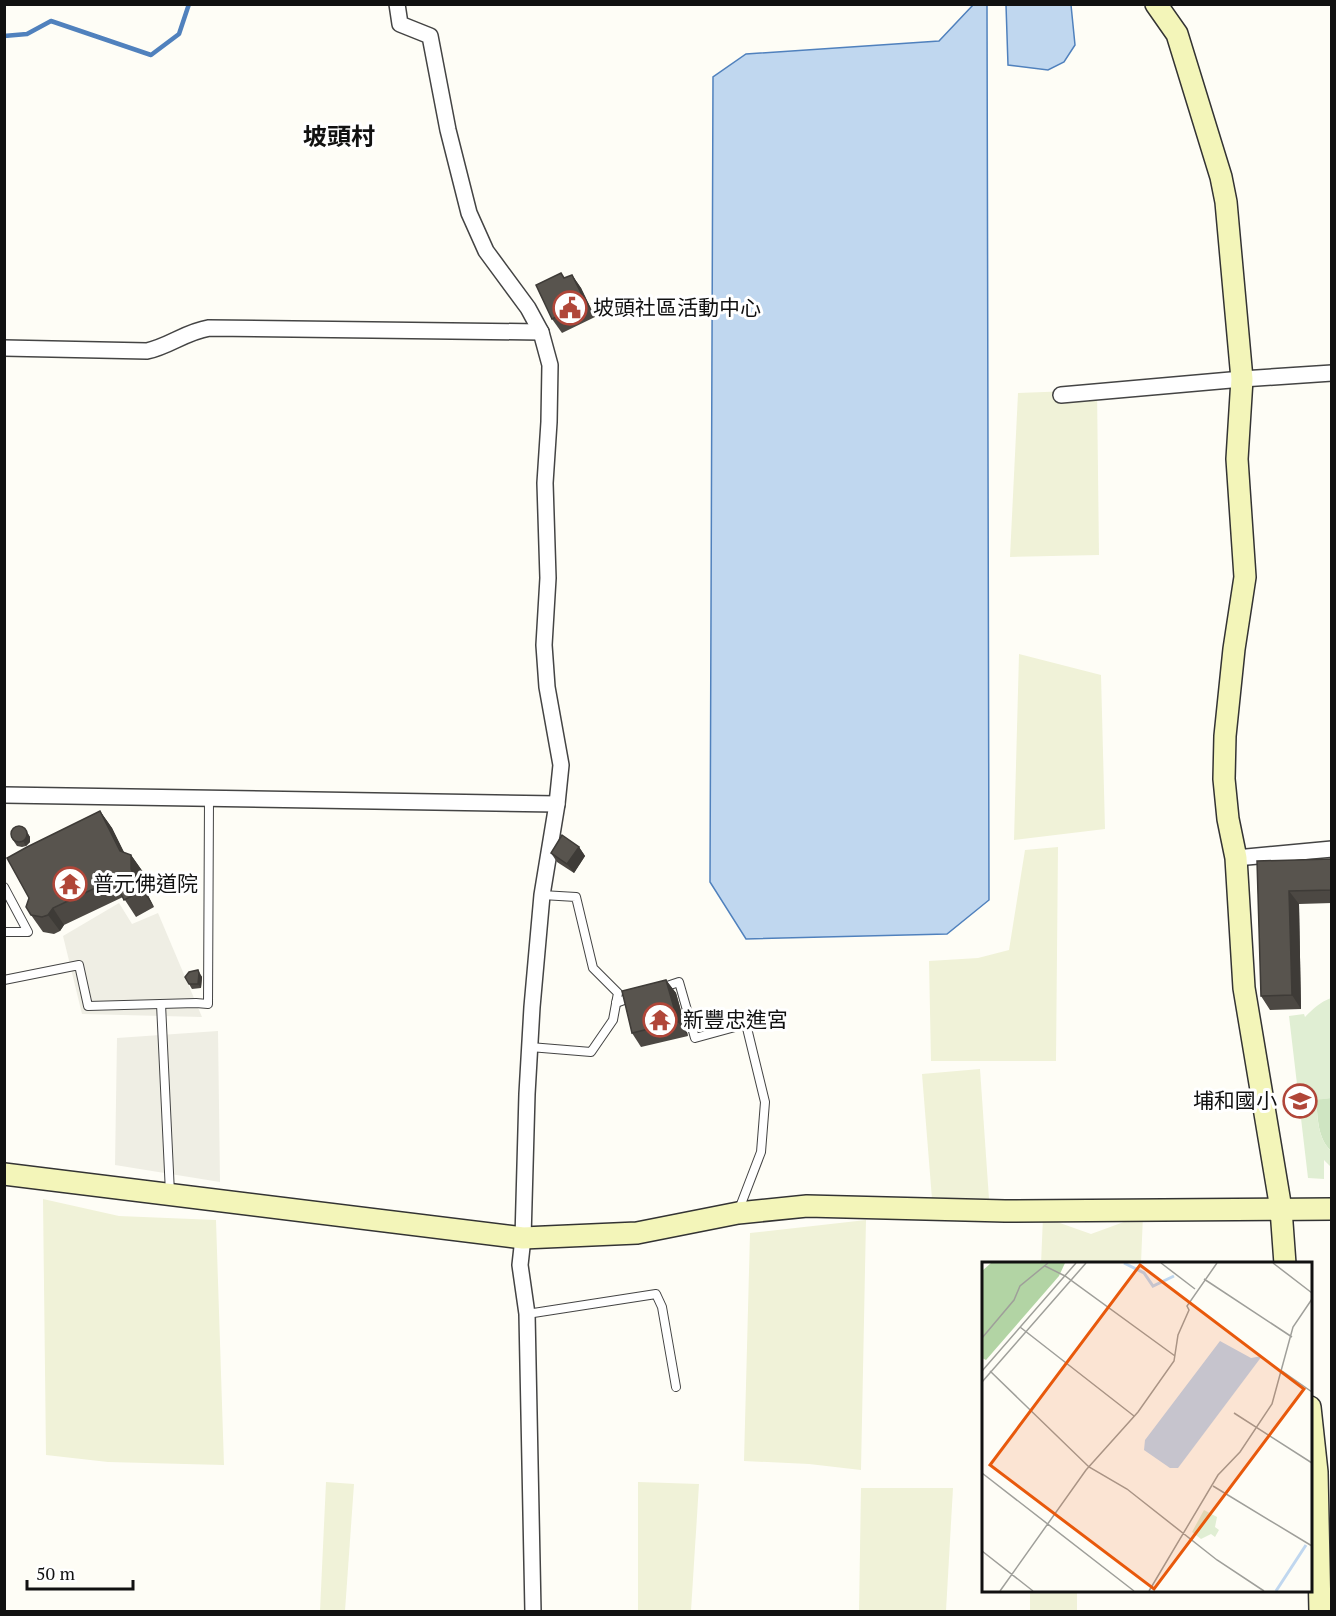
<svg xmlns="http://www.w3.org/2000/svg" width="1336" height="1616" font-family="'PT Serif','Noto Sans TC',serif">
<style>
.farmland{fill:#f0f2d8}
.green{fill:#cfe5c2}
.pitch{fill:#e0eed3}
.plaza{fill:#efeee4}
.water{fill:#c0d7ef;stroke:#5081bd;stroke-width:1.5}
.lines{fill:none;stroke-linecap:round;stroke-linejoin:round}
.stream{stroke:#5081bd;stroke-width:4.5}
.lane-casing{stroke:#444;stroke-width:10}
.street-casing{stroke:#444;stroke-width:18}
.secondary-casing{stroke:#333;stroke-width:24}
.lane{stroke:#fff;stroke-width:8}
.street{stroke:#fff;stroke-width:15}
.secondary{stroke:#f3f5b9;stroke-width:21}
.wall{fill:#4c4843}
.shaded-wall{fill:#3e3b37}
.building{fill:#58544e;stroke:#3e3b37;stroke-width:1.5}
.labels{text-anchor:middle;stroke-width:6;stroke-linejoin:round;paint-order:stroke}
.poi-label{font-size:21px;fill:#111;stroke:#fff;text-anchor:start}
.quarter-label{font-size:24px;font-weight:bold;fill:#111;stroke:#fff}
.inset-river{fill:none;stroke:#c0d7ef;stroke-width:3}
.inset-road{fill:none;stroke:#9f9f9a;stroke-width:1.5}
.view{fill:#e8590c;fill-opacity:0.15;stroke:#e8590c;stroke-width:3}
.inset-edge{fill:none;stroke:#111;stroke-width:3}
</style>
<rect width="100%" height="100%" fill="#fefdf6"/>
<g class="farmland">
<polygon points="1097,390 1099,555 1010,557 1018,393"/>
<polygon points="1019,654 1101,675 1105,829 1014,840"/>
<polygon points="1058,847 1056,1061 931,1061 929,961 978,958 1009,950 1025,850"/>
<polygon points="980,1069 989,1199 932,1199 922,1074"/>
<polygon points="43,1199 119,1216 216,1220 224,1465 108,1462 46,1455"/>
<polygon points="1143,1215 1141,1263 1041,1264 1043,1217 1091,1234"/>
<polygon points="866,1220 861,1470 809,1464 744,1461 750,1233"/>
<polygon points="326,1482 354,1484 345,1611 320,1611"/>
<polygon points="638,1482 699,1484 691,1611 638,1611"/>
<polygon points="861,1488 953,1488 946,1611 859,1611"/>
<rect x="1030" y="1591" width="47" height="20"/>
</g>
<path class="green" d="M1331,1098V1151C1317,1137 1318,1118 1316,1099Z"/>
<path class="pitch" d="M1331,998V1098L1316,1100C1318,1118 1317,1137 1331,1151V1167L1324,1160V1179L1308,1178L1289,1016L1304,1014L1305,1017C1313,1009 1320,1002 1331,998Z"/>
<g class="plaza">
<polygon points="119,903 132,924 158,913 202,1017 82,1014 63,936"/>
<polygon points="218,1031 220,1182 115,1165 117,1038"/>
</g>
<g class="water">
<polygon points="973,5 987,5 989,900 947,934 746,939 710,882 713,77 746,54 939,41"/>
<polygon points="1006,5 1071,5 1075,45 1064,62 1048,70 1008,65"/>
</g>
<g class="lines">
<polyline class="stream" points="4,36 27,34 51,21 151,55 179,34 189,4"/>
<g class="lane-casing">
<g id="lane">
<polyline points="4,887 28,932 4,932"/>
<polyline points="4,980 79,965 88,1006 196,1003 208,1004 209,799"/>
<polyline points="661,988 679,982 695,1038 746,1024 765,1102 761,1152 738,1212"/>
<polyline points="616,1003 632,997"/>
<polyline points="161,1004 170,1193"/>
<polyline points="530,1047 591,1052 613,1020 618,993 593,968 576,897 542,895"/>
<polyline points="527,1314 656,1294 662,1307 676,1387"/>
</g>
</g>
<g class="street-casing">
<g id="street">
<polyline points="397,4 400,24 430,36 448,130 469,213 486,251 528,308 541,332 550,365 549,422 545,483 548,578 544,645 547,687 561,765 557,804 542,895 532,1007 527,1094 523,1238 520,1265 527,1314 533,1612"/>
<path d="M4,348L147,351C170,346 185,332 209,328L541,332"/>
<polyline points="1061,395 1242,379 1332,373"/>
<polyline points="4,795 557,804"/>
<polyline points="1236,858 1332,849"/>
</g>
</g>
<g class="secondary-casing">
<g id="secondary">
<polyline points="1156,4 1177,34 1221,177 1226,202 1242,379 1237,459 1245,577 1234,649 1225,736 1224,779 1228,819 1236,858 1244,988 1281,1209 1285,1264"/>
<polyline points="4,1174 523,1238 637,1233 738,1213 807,1206 1005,1211 1332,1209"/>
<polyline points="1310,1407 1317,1472 1320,1612"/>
</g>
</g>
<use href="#lane" class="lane"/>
<use href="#street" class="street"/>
<use href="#secondary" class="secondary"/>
</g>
<g class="wall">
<polygon points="572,275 581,288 595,317 562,333 552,319 565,278"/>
<polygon points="100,811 112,828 124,853 131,855 143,872 143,886 154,907 136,917 123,897 64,925 60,931 54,934 43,932 31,915 29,898"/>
<polygon points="24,828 30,837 30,842 26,846 22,847 17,846 11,837"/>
<polygon points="579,847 585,856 574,873 557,862 551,853"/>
<polygon points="1332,859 1332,903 1299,904 1301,1009 1270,1010 1261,996 1257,861"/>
<polygon points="198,970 202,977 201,988 192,989 189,984"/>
<polygon points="666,980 676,993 688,1036 641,1047 632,1033"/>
</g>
<g class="shaded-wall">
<polygon points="572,275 581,288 595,317 586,303"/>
<polygon points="100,811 112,828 131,866 131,855 143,872 143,886 154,907 142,891"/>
<polygon points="27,832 30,837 30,842 26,846 23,841"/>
<polygon points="579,847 585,856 574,873 567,864"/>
<polygon points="1289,891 1299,904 1301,1009 1292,995"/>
<polygon points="53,908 64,925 60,931 48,915"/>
<polygon points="199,973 202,977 201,988 198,984"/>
<polygon points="666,980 676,993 688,1036 678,1022"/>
</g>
<g class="building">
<polygon points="561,273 564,278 572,275 586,303 552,319 536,285"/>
<polygon points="100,811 120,851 131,855 131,869 142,891 124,900 114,879 53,908 48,915 42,917 31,915 26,907 29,898 7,858 27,847"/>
<circle cx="19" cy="834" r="8"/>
<polygon points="562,835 579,847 567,864 551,853"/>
<polygon points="1332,859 1332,890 1289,891 1292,995 1261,996 1257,861"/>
<polygon points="198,970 199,973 198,984 189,984 185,977 189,972"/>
<polygon points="666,980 678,1022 632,1033 622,991"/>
</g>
<defs>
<g id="civic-ring" transform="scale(1.725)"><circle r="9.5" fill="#fff" stroke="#b04639" stroke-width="1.5"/><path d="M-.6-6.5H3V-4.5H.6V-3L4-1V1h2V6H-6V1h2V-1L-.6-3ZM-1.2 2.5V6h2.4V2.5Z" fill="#b04639"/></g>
<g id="temple-ring" transform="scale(1.725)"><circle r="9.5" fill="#fff" stroke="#b04639" stroke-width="1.5"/><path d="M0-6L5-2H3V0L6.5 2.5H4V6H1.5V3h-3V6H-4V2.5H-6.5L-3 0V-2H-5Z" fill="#b04639"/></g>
<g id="school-ring" transform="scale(1.725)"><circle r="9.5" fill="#fff" stroke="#b04639" stroke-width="1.5"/><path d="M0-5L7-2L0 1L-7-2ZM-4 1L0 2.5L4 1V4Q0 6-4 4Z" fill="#b04639"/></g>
</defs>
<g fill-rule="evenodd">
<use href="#civic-ring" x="570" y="308"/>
<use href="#temple-ring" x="70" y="884"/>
<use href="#temple-ring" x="660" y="1020"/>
<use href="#school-ring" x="1300" y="1101"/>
</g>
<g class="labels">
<g class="poi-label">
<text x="593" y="315">坡頭社區活動中心</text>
<text x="93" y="891">普元佛道院</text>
<text x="683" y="1027">新豐忠進宮</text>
<text x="1277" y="1108" text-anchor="end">埔和國小</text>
</g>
<g class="quarter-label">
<text x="339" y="145">坡頭村</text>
</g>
</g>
<g transform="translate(982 1262)">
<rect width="330" height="330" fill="#fefdf6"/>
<path d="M9,1H83L77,14L4,98L0,96V9Z" fill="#b2d4a4"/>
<path d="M222,248L235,255L233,265L237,268L233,275L229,272L219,277L210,270Z" fill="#e0eed3"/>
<path d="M238,79L269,96L280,94L196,206H188L162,188L163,178Z" fill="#c0d7ef"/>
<path class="inset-river" d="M142,1L162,11L171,24L192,14M294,329L324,283"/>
<path class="inset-road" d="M179,1L213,27M291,1L330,31M63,4L83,14L193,94M222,17L310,75M38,65L152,154M0,76L32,38L38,24L66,1M0,109L94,1M8,109L107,205L145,227L235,298L282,329M300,109L330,130M0,120L104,1M252,151L330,201M0,211L152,329M231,224L330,284M0,289L51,329M18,329L104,208L156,150L192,99L196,73L207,48L205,44L235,1M167,329L236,213L258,190L290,142L311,65L330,37"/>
<path class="view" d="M158,3L322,127L172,327L8,203Z"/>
<rect width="330" height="330" class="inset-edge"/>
</g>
<rect width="1336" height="1616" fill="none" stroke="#111111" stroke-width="12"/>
<path d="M27 1580v9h106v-9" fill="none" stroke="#111111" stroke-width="3"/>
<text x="36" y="1580" font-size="18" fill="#111111" stroke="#ffffff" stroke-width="4.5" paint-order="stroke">50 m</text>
</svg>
